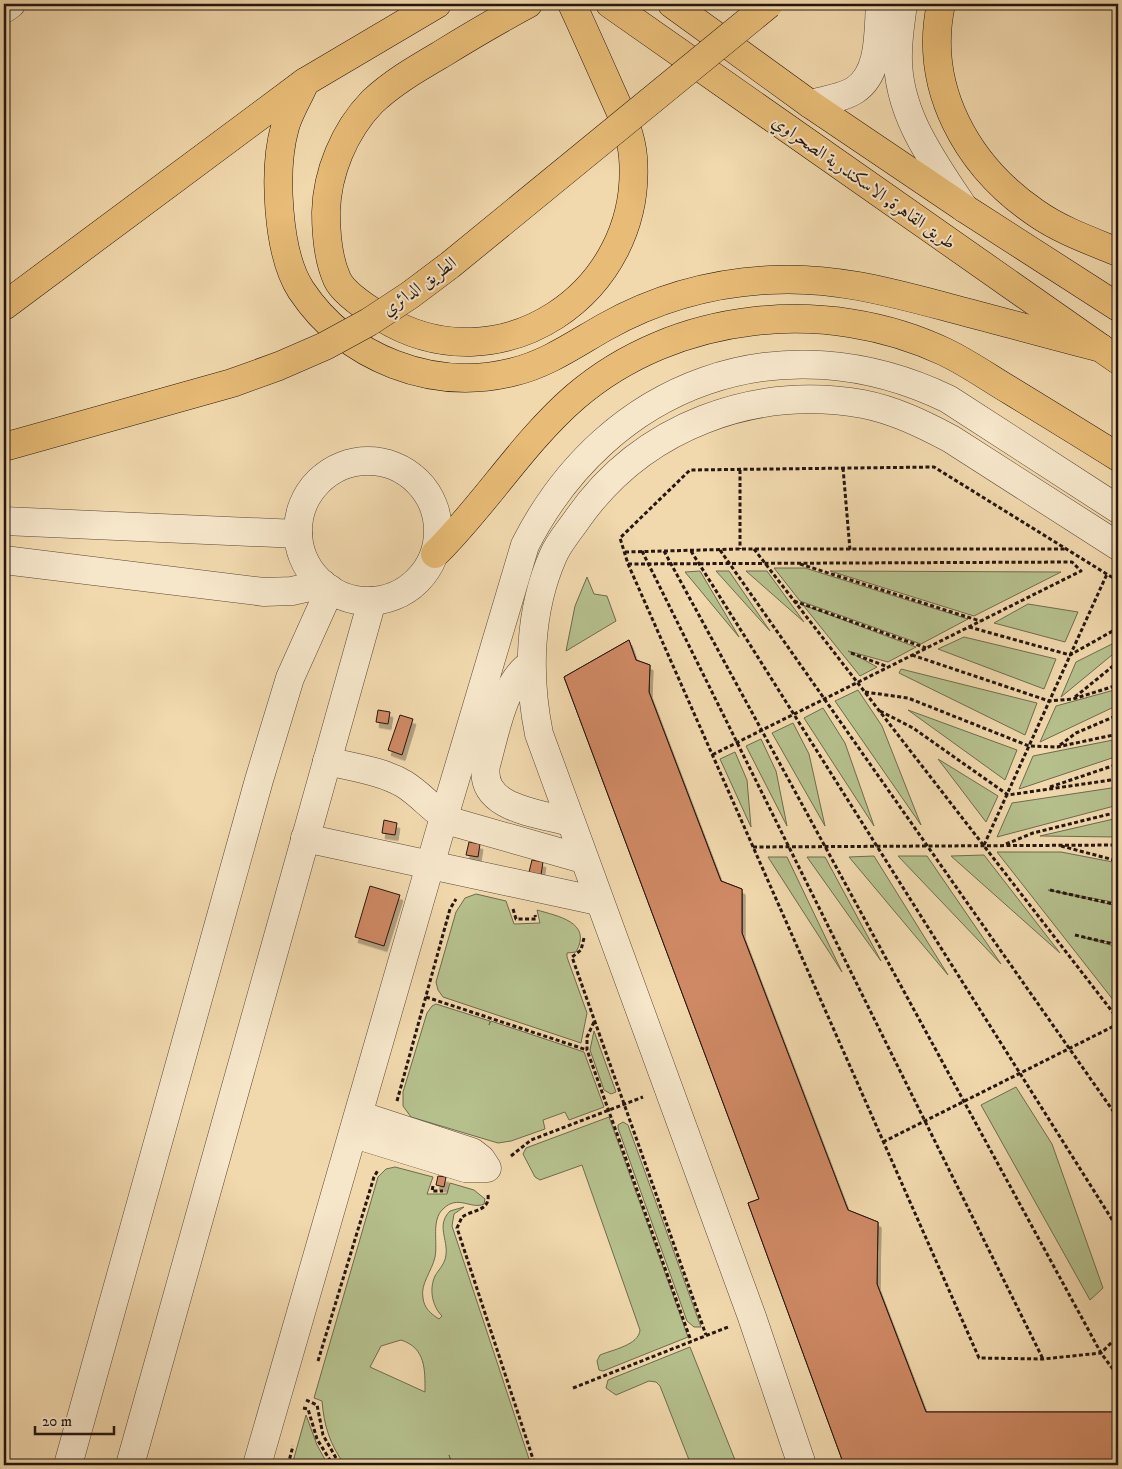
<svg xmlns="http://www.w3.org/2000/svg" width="1122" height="1469" font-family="'IM FELL DW Pica',Amiri,serif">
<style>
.green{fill:#b5c08d;stroke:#6e6b4e;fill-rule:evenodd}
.building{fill:#cf8965;stroke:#26160e;filter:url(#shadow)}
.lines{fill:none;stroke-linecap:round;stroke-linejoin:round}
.minor-casing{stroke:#594636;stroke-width:29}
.highway-casing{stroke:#26160e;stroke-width:29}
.path{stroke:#26160e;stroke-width:3;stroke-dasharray:4 2.5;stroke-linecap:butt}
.minor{stroke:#f6e6ca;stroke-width:28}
.highway{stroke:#e8bc76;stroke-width:28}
.highway-bridge-casing{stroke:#26160e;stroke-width:29;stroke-linecap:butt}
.highway-bridge{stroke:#e8bc76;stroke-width:28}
.labels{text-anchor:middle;stroke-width:4;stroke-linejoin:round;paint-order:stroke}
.street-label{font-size:18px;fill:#26160e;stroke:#f6e6ca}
</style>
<defs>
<filter id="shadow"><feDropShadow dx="3" dy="5.5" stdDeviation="0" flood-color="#0004"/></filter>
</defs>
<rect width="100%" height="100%" fill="#f1d8ad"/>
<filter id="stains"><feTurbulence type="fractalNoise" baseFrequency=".004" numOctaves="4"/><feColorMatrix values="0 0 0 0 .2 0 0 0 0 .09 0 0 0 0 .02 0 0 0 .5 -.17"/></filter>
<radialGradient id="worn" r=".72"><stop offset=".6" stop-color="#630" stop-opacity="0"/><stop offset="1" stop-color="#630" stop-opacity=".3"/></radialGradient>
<g class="green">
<polygon points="805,568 968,619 921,644 800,601 774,568"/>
<polygon points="700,571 739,637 685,572"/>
<polygon points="716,571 729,571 770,631"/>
<polygon points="746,571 767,571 804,622"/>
<polygon points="830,571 1061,572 974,616"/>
<polygon points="587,577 594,594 607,596 616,621 566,651 575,606"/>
<polygon points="1028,604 1078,612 1065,642 994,623"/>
<polygon points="803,605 916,647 888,662 848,651 877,667 860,676"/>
<polygon points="964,637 1056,659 1044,689 938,649"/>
<polygon points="1118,641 1118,650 1061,697 1076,662"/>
<polygon points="901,669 1037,703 1025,735 899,673"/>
<polygon points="1118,689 1118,705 1040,742 1056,706"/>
<polygon points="858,690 882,726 921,825 835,701"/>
<polygon points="823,708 845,743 874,826 804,718"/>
<polygon points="908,710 1017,750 1005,780"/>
<polygon points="793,723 809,754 825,826 772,733"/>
<polygon points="761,739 776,771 787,826 746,746"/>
<polygon points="1118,739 1118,756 1019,789 1033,756"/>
<polygon points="735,752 747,780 751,827 720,759"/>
<polygon points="938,759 998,796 986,822"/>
<polygon points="1118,787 1118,805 997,837 1012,803"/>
<polygon points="1118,818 1118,837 1040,836"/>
<polygon points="997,852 1061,852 1118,863 1118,903 1048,890 1118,906 1118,944 1081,937 1118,947 1118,1006"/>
<polygon points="984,855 1060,953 951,856"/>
<polygon points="874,856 948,975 849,857"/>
<polygon points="898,856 927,856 1001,964"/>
<polygon points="768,857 787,857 842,972"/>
<polygon points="807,857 825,857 881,961"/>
<path d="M476,894L506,901L514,924L540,923L537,910C557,916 593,922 576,952L567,953V957L587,1013L581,1043L443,997L438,990L436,982L456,912L465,898Z"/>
<polygon points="436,1004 490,1021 489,1025 491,1021 584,1052 604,1107 569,1120 565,1112 543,1120 545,1129 511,1141 498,1143 411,1117 403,1106 403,1092 427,1013 432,1006"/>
<polygon points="594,1031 616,1092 611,1094 604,1090 590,1050"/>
<polygon points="1016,1087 1052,1144 1103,1288 1090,1300 981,1105"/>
<path d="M609,1117L688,1337L603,1371L599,1370L597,1361L600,1355C612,1350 639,1345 640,1330L582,1165L540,1180L535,1177L523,1154L526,1148Z"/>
<polygon points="623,1122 628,1125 701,1327 694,1327 687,1321 618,1128 618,1125"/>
<path d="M395,1167L433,1177L427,1194H447L450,1183L474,1190L485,1199L484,1204C471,1210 458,1194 443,1209C431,1220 438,1242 435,1257C432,1271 420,1284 423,1298C424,1308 431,1314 439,1319L442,1316C432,1306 429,1289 435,1276C439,1269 445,1264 446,1255C448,1239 436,1225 450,1211L464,1207L454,1214L452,1226L531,1465H453L449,1455L452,1465H345C330,1445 324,1426 322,1401L314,1398L378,1177L386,1169ZM401,1340C426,1348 425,1370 425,1392L370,1367L381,1346Z"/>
<polygon points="690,1347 737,1465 691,1465 660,1386 656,1382 649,1381 616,1395 606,1388 608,1380"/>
<polygon points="306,1415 317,1445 328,1465 292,1465"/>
</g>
<g class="building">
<polygon points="629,640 636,660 650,665 649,692 721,881 742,889 742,933 848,1210 878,1222 877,1284 926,1412 1118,1412 1118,1465 967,1465 948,1418 929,1419 946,1465 844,1465 748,1203 759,1199 564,677"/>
<polygon points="629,640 636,660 650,665 649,692 721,881 742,889 742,933 848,1210 878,1222 877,1284 926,1412 1118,1412 1118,1465 844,1465 748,1203 759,1199 564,677"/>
<polygon points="378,710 390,712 388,724 376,722"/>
<polygon points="400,715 413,719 402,755 388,750"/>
<polygon points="384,820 397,823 395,835 382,833"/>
<polygon points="469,842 480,844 478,857 466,855"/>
<polygon points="532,860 543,862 541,875 529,872"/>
<polygon points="370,886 400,895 384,946 355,937"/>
<polygon points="438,1176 446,1177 444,1187 436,1185"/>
</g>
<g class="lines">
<g class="minor-casing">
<g id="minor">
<path d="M903,4C901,20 898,37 898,53C896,112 933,161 964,208"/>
<polyline points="4,9 11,4"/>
<path d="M810,104C824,100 843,98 855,90C881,73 878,31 880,4"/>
<circle cx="368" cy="531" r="70"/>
<polyline points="4,521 298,534"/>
<polyline points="4,560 264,592 292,591 323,584"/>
<path d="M531,664C503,682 495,734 486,765C479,809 538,813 570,822"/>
<path d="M327,761C352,767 382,771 404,784C422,795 434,812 453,822L583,859"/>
<polyline points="305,838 598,901"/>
<polyline points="354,1134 465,1168 487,1168 481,1159 472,1152 359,1115"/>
<polyline points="68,1465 259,780 290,678 330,589"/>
<polyline points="130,1465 372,601"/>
<path d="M257,1465L444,817L525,545C608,382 782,319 948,399L1118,509"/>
<path d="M802,1465L752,1317L539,734C527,675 529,611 553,556C559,542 570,530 578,518C643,426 754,385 863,404C894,410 923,424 951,439L1118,546"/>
</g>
</g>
<g class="highway-casing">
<g id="highway">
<path d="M528,4C498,20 469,37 440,55C416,69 392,83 372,102C344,131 327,173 326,212C326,234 328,259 337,279C343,293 368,309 381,317C499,390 644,293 633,157C631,131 618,107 608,84C596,57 584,30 572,4"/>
<polyline points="610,4 1118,360"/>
<polyline points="672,4 810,104 964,208 1118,307"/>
<path d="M941,4C923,88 967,166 1036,213C1060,230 1091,241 1118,252"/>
<path d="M305,82C299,97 289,112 285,127C273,169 277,253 301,290C347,359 433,392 513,372C547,364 575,344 605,327C655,299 712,283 769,280C832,276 890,292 950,308C1000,321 1050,335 1101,348"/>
<polyline points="4,306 305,82 437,4"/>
<path d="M435,554C485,505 522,443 575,397C675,311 827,296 945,352C968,363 989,378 1011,391C1047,413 1083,435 1118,457"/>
</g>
</g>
<g class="path">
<polyline points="843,468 850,550"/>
<polyline points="740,470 740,549"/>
<polyline points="754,549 1118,1019"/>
<polyline points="720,550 1118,1118"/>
<polyline points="642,551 1043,1359"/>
<polyline points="664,551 1101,1353 1118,1376"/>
<polyline points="691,551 1118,1229"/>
<polyline points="625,552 740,549 1067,549"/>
<polyline points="628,564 1072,562 1081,571 712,755"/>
<polyline points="800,564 980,621"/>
<polyline points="1118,581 934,467 690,470 620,538 628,564 979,1358 1043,1359 1101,1353 1118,1336"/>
<polyline points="794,601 926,648"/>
<polyline points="969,627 1070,655 1118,628"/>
<polyline points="851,653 888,667"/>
<polyline points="912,655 1049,701 1073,699 1118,685"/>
<polyline points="865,692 908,698 1029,746 1057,747 1118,734"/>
<polyline points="1075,697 1118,662"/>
<polyline points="880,711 913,728 1008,795 1118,779"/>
<polyline points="1060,745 1076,733 1118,715"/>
<polyline points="1050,787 1118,764"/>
<polyline points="1006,844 1033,833 1118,812"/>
<polyline points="984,845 1107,574"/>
<polyline points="1061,846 1118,861"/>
<polyline points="753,847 1118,845"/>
<polyline points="1050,890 1118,905"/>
<polyline points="513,909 516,919 536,919 535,915"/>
<polyline points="1075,935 1118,945"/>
<polyline points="584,938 581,950 572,957 706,1335"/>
<polyline points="1115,984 1118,985"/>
<polyline points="426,997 587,1050"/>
<polyline points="594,1022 587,1037 587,1050 691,1341"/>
<polyline points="397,1101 450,909 456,899"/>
<polyline points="883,1142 1118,1024"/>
<polyline points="511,1156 531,1140 643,1097"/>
<polyline points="433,1186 432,1191 443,1191"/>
<path d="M488,1195C490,1211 472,1210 462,1217L457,1228L535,1465"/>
<polyline points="318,1361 374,1177 378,1170"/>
<polyline points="573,1388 728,1327"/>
<polyline points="306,1400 317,1405 323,1435 340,1465"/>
<polyline points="303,1408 308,1409 317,1439 333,1465"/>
<polyline points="288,1465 293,1446"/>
</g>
<use href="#minor" class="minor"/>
<use href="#highway" class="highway"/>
<g class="highway-bridge-casing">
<polyline id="highway-bridge" points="4,447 232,383 279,366 325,346 369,322 410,295 450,265 769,4"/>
</g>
<use href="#highway-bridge" class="highway-bridge"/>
</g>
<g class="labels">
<g class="street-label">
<text transform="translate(864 182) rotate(35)" y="6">طريق القاهرة, الاسكندرية الصحراوي</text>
<text transform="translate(419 286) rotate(-36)" y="6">الطريق الدائري</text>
</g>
</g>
<rect width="1122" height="1469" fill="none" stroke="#f1d8ad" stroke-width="20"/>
<rect x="5" y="5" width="1112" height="1459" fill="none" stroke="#26160e" stroke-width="2.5"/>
<rect x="10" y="10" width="1102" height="1449" fill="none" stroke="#26160e"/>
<path d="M35 1426v8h79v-8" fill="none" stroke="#26160e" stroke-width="2.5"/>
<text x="42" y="1426" font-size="15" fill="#26160e" stroke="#f6e6ca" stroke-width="4" paint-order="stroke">20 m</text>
<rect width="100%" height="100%" filter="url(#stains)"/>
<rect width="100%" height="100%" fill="url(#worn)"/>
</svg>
